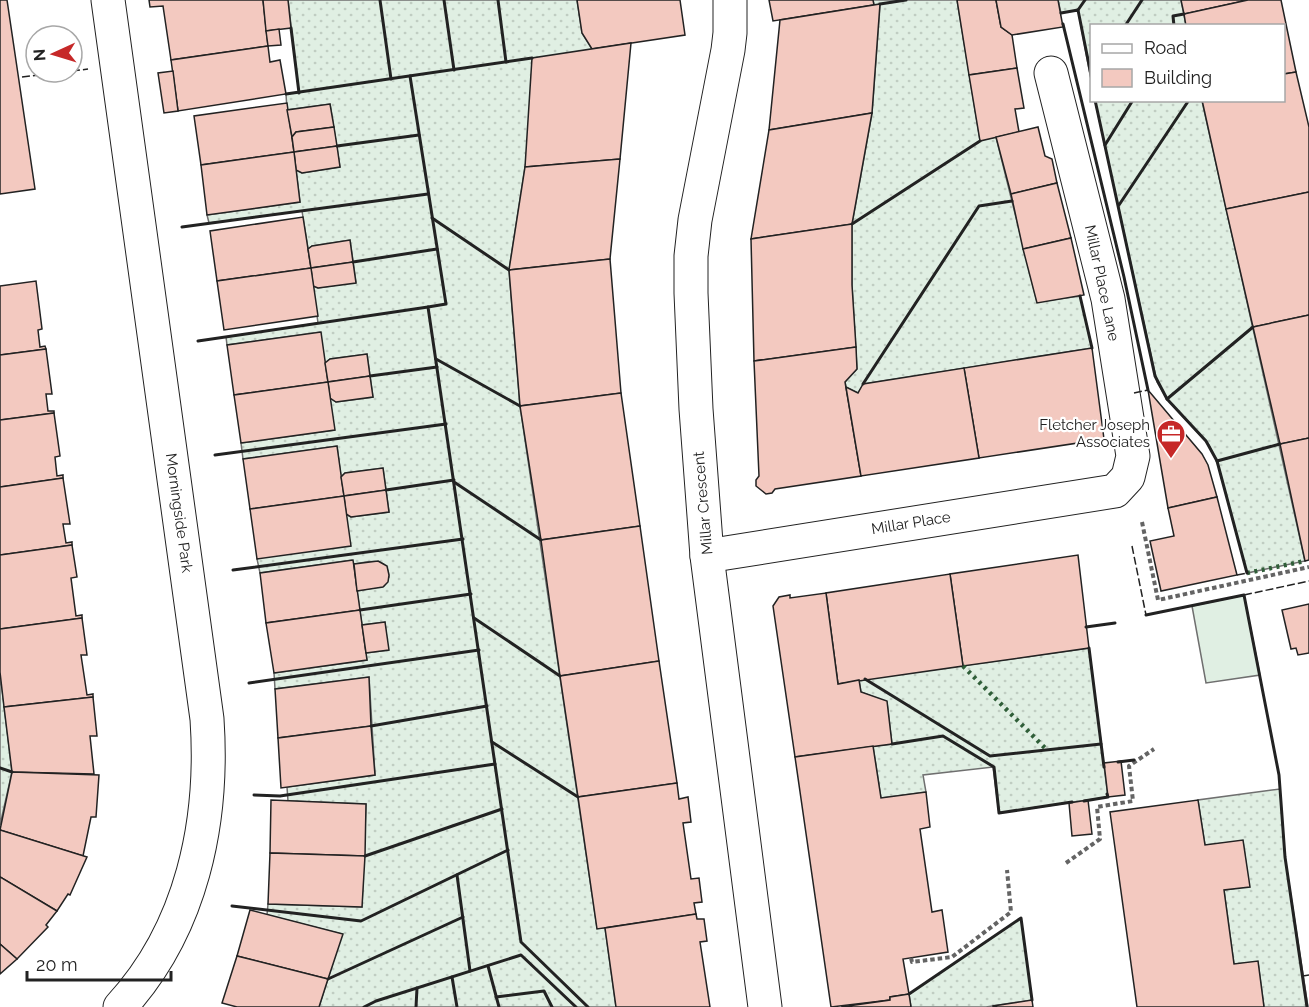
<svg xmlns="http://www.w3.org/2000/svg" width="1309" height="1007" font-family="Raleway,sans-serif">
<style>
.grass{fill:#e0efe3;stroke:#6f6f6f;stroke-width:1.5}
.garden{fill:url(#garden-dots);stroke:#6f6f6f;stroke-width:1.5}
.building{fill:#f3c9c0;stroke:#222;stroke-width:1.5}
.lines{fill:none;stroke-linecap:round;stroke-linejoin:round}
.minor-casing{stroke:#222;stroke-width:35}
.path{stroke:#646464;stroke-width:4;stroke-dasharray:4.5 3;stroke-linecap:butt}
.minor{stroke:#fff;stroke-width:33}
.hedge{stroke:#2f5e38;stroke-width:4.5;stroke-dasharray:3 4.5;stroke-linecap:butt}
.fence{stroke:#222;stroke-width:1.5;stroke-dasharray:8 3;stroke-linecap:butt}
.wall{stroke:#222;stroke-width:3}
.labels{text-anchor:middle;stroke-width:4.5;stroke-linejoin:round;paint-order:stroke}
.street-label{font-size:15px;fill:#222;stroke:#fff}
.poi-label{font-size:15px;fill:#222;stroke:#fff;text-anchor:end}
</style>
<defs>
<pattern id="garden-dots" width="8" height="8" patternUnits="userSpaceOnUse" patternTransform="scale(1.5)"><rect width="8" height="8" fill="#e0efe3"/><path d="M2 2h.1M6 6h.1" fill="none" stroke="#c0cdc2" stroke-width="1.8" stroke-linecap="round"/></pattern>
</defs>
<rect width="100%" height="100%" fill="#fff"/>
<polygon class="grass" points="1244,595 1260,675 1206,683 1192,606"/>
<g class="garden">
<path d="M288,0H577L582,33L592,49L525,167L509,270L520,406L597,928H605L616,1007H319L342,934L267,915L268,904L362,907L366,804L288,801L287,787L375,775L369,677L275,689L274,673L367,660L366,653L388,650L385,622L362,625L357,591L384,586L389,577C388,555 369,562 354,564L352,560L260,573L257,559L346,514L351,517L389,512L383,468L345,473L341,477L337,446L243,459L241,443L334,430L330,398L336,402L373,397L367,354L330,359L325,363L320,332L227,345L226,337L318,323L313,286L318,288L356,282L350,240L312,246L308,249L302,211L209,223L207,215L300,202L296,170L302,173L340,167L330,104L287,110L286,94L299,92Z"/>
<polygon points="873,0 957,0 980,140 996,137 1037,302 1080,296 1092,348 864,384 858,393 846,387 845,382 857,369 852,285 852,224 872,113 880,5 874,5"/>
<polygon points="1058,0 1181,0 1186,25 1092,26 1091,80 1078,10 1061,13"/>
<polygon points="1095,101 1202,101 1305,561 1247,573 1217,461 1209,445 1167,399 1157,382"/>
<polygon points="1089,648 1108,797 999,813 993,767 923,775 926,792 881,798 873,746 892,744 887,702 861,692 859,680"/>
<polygon points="0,672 12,772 0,825"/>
<polygon points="1280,789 1285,857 1308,1007 1264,1007 1258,962 1234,964 1224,890 1249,886 1243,841 1205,845 1198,800"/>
<polygon points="1021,918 1032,1000 986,1007 911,1007 909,994"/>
</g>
<g class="building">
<polygon points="0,0 7,0 35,189 0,194"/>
<polygon points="149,0 263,0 268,46 171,60 163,6 150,7"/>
<polygon points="263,0 288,0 291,28 266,31"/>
<polygon points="577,0 680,0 685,35 592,49 582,33"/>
<polygon points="769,0 873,0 874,5 773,21"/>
<polygon points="957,0 996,0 1001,27 1012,35 1017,68 969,75"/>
<polygon points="996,0 1058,0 1063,27 1012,35 1001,27"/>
<polygon points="1181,0 1248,0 1184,14"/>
<polygon points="1248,0 1281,0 1296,72 1284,74 1284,26 1186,26 1184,14"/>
<polygon points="880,4 872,113 769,130 780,20"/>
<polygon points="279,29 281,45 268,46 266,31"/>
<polygon points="631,43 620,159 525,167 532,58"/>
<polygon points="268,46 270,62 280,60 286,94 178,111 171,60"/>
<polygon points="1017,68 1024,108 1015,109 1019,132 980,141 969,75"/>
<polygon points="173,71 178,111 164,113 158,73"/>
<polygon points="1296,72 1309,127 1309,192 1226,209 1202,100 1284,100 1284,74"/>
<polygon points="287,103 294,152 201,165 194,116"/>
<polygon points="330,104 334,127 296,132 292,137 287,110"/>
<polygon points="872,113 852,224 751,239 769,130"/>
<polygon points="334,127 337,146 294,152 292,137 296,132"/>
<polygon points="1038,127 1045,156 1052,159 1057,183 1011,194 996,137"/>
<polygon points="337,146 340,167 302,173 296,170 294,152"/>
<polygon points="294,152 300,202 207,215 201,165"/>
<polygon points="620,159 610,259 509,270 525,167"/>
<polygon points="1057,183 1071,238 1023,249 1011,194"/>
<polygon points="1309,192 1309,315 1253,327 1226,209"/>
<polygon points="303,217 311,268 217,281 210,231"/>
<polygon points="852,224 852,285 856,347 754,361 751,239"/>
<polygon points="1071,238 1084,295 1037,303 1023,249"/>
<polygon points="350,240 353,262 311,268 308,249 312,246"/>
<polygon points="610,259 621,393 520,406 509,270"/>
<polygon points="353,262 356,283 318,288 313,286 311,268"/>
<polygon points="311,268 318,316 224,330 217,281"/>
<polygon points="36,281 42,329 38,330 40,347 45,346 46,349 0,355 0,286"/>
<polygon points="1309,315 1309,438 1280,444 1253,327"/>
<polygon points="321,332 328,382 234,395 227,345"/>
<polygon points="856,347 857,369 845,382 861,476 775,489 772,493 766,494 756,486 756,480 759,476 754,361"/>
<polygon points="1092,348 1104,439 979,458 964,368"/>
<polygon points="46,349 52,394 46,394 48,411 54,411 54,413 0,420 0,355"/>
<polygon points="367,354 370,376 328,382 325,363 330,359"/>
<polygon points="964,368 979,458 861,476 846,387 858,393 863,384"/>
<polygon points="370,376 373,397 336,402 330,398 328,382"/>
<polygon points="328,382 335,430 241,443 234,395"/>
<polygon points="1148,390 1202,454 1208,465 1217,497 1168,508"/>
<polygon points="621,393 640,526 541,540 520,406"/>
<polygon points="54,413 60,456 55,457 57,476 63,475 63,478 0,487 0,420"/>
<polygon points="1309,438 1309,560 1305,561 1280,444"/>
<polygon points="337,446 344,496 250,509 243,459"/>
<polygon points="383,468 386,490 344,496 341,477 345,473"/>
<polygon points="63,478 70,524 63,524 66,543 72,542 72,545 0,555 0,487"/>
<polygon points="386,490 389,512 351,517 346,514 344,496"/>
<polygon points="344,496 351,546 257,559 250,509"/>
<polygon points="1217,497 1237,575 1161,591 1150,541 1174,536 1168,508"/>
<polygon points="640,526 659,661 560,676 541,540"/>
<polygon points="72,545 77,577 71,578 76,616 82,615 82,618 0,629 0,555"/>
<polygon points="1078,555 1089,648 963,666 950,574"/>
<polygon points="353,560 360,610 266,623 260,573"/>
<polygon points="378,561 387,566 389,575 388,582 383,587 357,591 354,564"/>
<polygon points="950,574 963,666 838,684 826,593"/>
<polygon points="826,593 838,684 859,680 861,692 887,701 892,744 795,757 773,606 779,597 790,595 790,598"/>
<polygon points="1309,604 1309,653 1298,655 1296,648 1291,649 1282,610"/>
<polygon points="360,610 367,660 274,673 266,623"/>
<polygon points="82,618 87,655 81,655 87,695 93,694 93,697 4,707 0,672 0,629"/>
<polygon points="385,622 389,650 366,653 362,625"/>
<polygon points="659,661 677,783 578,797 560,676"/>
<polygon points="369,677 371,726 278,738 275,689"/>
<polygon points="93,697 97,736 90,736 94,774 12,772 4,707"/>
<polygon points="371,726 375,775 281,788 278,738"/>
<polygon points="873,746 881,798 926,792 930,827 920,829 932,912 942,910 948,952 903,959 909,994 890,997 890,1000 831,1007 795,757"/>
<polygon points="1121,761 1125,795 1108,797 1104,763"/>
<polygon points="12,772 99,775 96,817 91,817 83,856 0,830"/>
<polygon points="677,783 679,799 688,797 691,822 683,823 691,879 699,878 702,902 694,903 696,914 597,929 578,797"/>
<polygon points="271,800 366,804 365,856 270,853"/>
<polygon points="1088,800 1092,834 1072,836 1069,803"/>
<polygon points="1198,800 1205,845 1243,840 1250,887 1224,890 1234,964 1258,961 1264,1007 1137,1007 1110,812"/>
<polygon points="0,830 87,857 70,895 68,894 57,911 0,877"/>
<polygon points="270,853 365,856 362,907 268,904"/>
<polygon points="0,877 57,911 46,925 48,927 17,959 0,944"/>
<polygon points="250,910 343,934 328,979 237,956"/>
<polygon points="696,914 697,919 704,919 707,941 700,942 710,1007 616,1007 605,928"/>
<polygon points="0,944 17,959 0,974"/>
<polygon points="237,956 328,979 319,1007 237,1007 222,1003"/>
<polygon points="909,994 911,1007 841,1007 890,1000 890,997"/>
<polygon points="1032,1000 1033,1007 993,1007 993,1006"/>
</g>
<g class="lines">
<g class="minor-casing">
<g id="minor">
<path d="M108,0L207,719C214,822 192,929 120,1007"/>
<polyline points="730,0 730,33 728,50 695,220 691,256 691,293 696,409 707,556 765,1007"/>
<polyline points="707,556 1115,491 1128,477 1133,456 1108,299 1051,73"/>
</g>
</g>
<g class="path">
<polyline points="1142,522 1158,600 1309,567"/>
<polyline points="1066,863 1100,839 1097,807 1133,801 1129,766 1154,749"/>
<polyline points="911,958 912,962 952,957 1011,912 1007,870"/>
</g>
<use href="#minor" class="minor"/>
<g class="hedge">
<polyline points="1247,573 1305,561"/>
<polyline points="963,666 1047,750"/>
</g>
<g class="fence">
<polyline points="72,71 88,69"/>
<polyline points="22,77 64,72"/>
<polyline points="1134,393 1148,390"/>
<polyline points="1132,546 1146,615"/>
<polyline points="1237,575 1247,573"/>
<polyline points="1244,595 1309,581"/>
<polyline points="1303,976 1309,975"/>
</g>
<g class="wall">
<polyline points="380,0 391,79"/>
<polyline points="444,0 454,70"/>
<polyline points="498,0 506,62"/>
<polyline points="880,4 906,0"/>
<polyline points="1078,10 1085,0"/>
<polyline points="1061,13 1078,10 1092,80"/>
<polyline points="1063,24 1124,277 1148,390"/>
<polyline points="1125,26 1142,0"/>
<polyline points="1174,26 1173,16 1184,14"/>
<polyline points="291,28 299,93"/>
<polyline points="410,76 446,304 428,307 521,942 588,1007"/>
<polyline points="286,94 532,58"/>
<polyline points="1095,100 1155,376 1167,399 1206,441 1217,461 1247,573"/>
<polyline points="1105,145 1133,100"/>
<polyline points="337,146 419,135"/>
<polyline points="1119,205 1189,100"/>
<polyline points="432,218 509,270"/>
<polyline points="852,224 980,141"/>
<polyline points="182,227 428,194"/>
<polyline points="353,262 437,249"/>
<polyline points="1080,296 1092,348"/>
<polyline points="198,341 428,307"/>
<polyline points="436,359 520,406"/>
<polyline points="370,376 437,367"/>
<polyline points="863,384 979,206 1012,201"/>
<polyline points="1167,399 1253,327"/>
<polyline points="215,455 446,424"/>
<polyline points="1217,461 1280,444"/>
<polyline points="454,482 541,540"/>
<polyline points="386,490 454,480"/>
<polyline points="233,570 463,539"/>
<polyline points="360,610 471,594"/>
<polyline points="1146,615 1244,595 1279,775 1285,857 1307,1007"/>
<polyline points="474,618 560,676"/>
<polyline points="1086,627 1115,623"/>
<polyline points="1089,648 1104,767"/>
<polyline points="865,679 990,756 1101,744"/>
<polyline points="249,683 479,650"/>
<polyline points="371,726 487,706"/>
<polyline points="492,742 578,797"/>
<polyline points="892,744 943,736 994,767 999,813 1072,802"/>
<polyline points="1118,762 1134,760"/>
<polyline points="0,768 12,772"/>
<polyline points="254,795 280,796 495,764"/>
<polyline points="1084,801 1108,797 1107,794"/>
<polyline points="365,856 502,809"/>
<polyline points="457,875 470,971"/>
<polyline points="232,906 361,921 508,850"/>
<polyline points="488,966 499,1007"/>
<polyline points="452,977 457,1007"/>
<polyline points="328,979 463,917"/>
<polyline points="909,994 1021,918 1032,1000"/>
<polyline points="496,997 544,991 552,1007"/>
<polyline points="364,1007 376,1001 521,955 576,1007"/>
<polyline points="416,1007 417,988"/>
</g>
</g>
<defs>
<g id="office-pin" transform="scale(1.5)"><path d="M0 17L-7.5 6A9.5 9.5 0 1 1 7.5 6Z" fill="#c62828" stroke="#fff"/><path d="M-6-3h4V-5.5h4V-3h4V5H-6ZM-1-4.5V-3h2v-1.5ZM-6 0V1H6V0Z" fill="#fff"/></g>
</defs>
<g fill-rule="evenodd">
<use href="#office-pin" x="1171" y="434"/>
</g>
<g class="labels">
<g class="street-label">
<text transform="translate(1102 283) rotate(78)" y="5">Millar Place Lane</text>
<text transform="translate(703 503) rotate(-95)" y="5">Millar Crescent</text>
<text transform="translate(179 513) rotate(82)" y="5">Morningside Park</text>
<text transform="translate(911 523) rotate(-9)" y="5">Millar Place</text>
</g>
<g class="poi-label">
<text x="1150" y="430">Fletcher Joseph<tspan x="1150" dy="17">Associates</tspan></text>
</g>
</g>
<rect x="1090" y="24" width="195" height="78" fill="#ffffff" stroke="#a7a7a7" stroke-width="1.5"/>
<rect x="1102" y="44" width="30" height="9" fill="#ffffff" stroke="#a7a7a7" stroke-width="1.5"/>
<text x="1144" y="54" font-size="18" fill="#222222">Road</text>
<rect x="1102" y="69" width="30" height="18" fill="#f3c9c0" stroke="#a7a7a7" stroke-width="1.5"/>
<text x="1144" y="84" font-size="18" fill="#222222">Building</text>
<g transform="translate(54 54) rotate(266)"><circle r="28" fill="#ffffff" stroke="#a7a7a7" stroke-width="1.5"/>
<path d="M0-4.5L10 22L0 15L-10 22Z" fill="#c62828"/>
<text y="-9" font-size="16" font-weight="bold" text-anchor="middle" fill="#222222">N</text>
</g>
<path d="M27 971v9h144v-9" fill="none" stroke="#222222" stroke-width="3"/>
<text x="36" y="971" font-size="18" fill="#222222" stroke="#ffffff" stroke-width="4.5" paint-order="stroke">20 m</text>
</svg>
